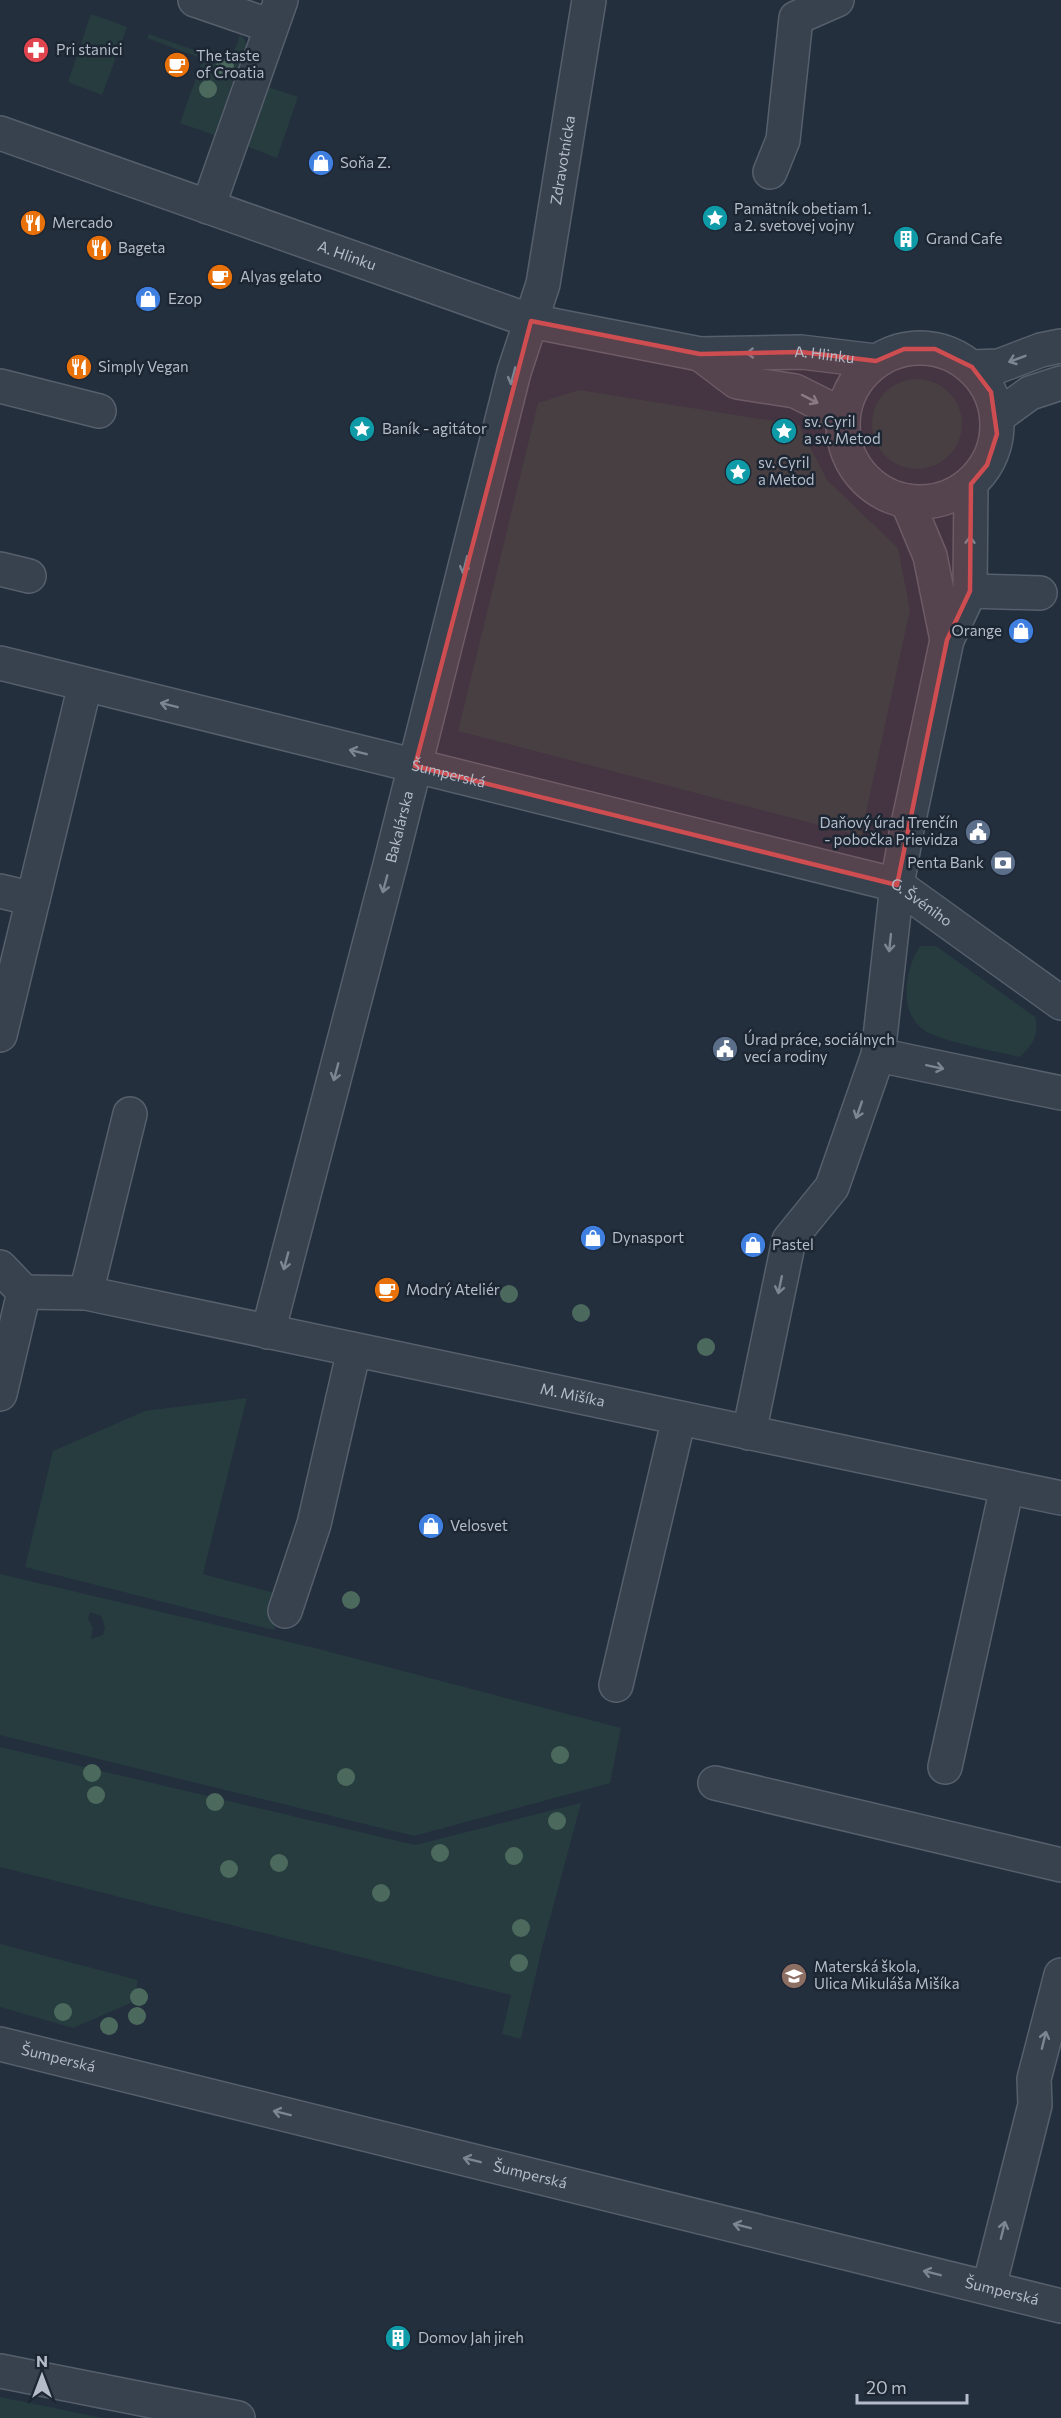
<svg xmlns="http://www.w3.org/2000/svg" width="1061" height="2418" font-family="Commissioner,sans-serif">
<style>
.green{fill:#263c3f;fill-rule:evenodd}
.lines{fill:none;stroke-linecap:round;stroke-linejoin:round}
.minor-casing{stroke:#565f6c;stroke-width:36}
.minor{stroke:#38414e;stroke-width:33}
.tree{fill:#4b6a5d}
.oneway{stroke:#7c8592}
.marked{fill:#ce4d50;fill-opacity:0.2;stroke:#ce4d50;stroke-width:4.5;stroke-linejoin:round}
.labels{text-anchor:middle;stroke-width:5;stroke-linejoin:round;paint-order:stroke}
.poi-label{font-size:15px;fill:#b4bcc9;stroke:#1d2633;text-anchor:start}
.street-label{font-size:15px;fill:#b4bcc9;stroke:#1d2633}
</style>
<rect width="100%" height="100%" fill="#242f3e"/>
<g class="green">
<polygon points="91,14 127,27 102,95 68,82"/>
<polygon points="149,34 230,63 240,35 245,40 246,46 214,135 180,123 203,59 147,38"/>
<polygon points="268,87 298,97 277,158 246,146"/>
<circle cx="917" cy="424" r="45"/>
<polygon points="579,390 799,425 827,480 898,548 910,610 861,836 458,731 538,403"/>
<path d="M920,946H936L1035,1017C1040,1034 1032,1046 1020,1057C995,1051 950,1043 929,1033C897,1017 904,970 920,946Z"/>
<polygon points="247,1398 203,1574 282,1595 274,1630 25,1567 53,1451 145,1411"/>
<path d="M0,1574L315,1648L621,1728L610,1783L414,1836L0,1735ZM90,1612L101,1616L105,1627L103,1635L91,1639L93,1628L88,1619Z"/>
<polygon points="0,1747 415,1845 581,1803 541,1952 521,2039 502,2034 511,1995 0,1867"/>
<polygon points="0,1944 138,1980 133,2002 73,2028 0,2007"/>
<polygon points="0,2397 103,2418 0,2418"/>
</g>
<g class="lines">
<g class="minor-casing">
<g id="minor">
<polyline points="195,0 271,26"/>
<path id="s1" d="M0,133L531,321L700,354L801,352L876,361"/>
<polyline points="770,172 783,140 796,18 837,0"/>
<polyline points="208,207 281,0"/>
<circle cx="920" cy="425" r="77"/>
<polyline points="700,354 737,382 795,391 843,415"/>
<polyline points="972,367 999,366 1041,350 1061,346"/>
<polyline points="0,386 99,411"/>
<polyline points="997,417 1030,393 1061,383"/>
<polyline points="907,501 930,556 947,640"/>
<polyline points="0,569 29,576"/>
<polyline points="970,591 1040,593"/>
<path id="s2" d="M0,663L897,885L1061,1003"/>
<polyline points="0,891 33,899"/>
<polyline points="0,1035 85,685"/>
<polyline points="878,1055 1061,1093"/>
<polyline points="0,1267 24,1292"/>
<polyline points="86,1293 130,1114"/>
<path id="s3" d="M268,1332L391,861L514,372L543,284L589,0"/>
<path id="s4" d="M0,1394L24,1292L86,1293L1061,1498"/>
<polyline points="749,1433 789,1240 832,1187 878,1055 897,885 907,829 947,640 970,591 971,484"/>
<polyline points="285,1611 314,1524 354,1350"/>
<polyline points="616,1685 679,1418"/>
<polyline points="945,1767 1007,1487"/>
<polyline points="715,1783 1061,1865"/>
<path id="s5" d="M0,2044L1061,2306"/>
<polyline points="989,2287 1035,2105 1034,2079 1061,1975"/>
<polyline points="0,2371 238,2418"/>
</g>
</g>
<use href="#minor" class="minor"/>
</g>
<g class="tree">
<circle cx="225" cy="67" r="9"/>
<circle cx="208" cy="89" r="9"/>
<circle cx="509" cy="1294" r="9"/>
<circle cx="581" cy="1313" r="9"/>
<circle cx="706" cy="1347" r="9"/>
<circle cx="351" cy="1600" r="9"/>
<circle cx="560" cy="1755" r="9"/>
<circle cx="92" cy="1773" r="9"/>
<circle cx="346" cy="1777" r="9"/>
<circle cx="96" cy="1795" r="9"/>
<circle cx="215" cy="1802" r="9"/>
<circle cx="557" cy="1821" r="9"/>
<circle cx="440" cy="1853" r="9"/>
<circle cx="514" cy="1856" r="9"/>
<circle cx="279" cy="1863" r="9"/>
<circle cx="229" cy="1869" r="9"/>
<circle cx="381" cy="1893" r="9"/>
<circle cx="521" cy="1928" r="9"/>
<circle cx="519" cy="1963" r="9"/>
<circle cx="139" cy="1997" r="9"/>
<circle cx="63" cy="2012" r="9"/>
<circle cx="137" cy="2016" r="9"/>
<circle cx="109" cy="2026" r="9"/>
</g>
<defs><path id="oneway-shaft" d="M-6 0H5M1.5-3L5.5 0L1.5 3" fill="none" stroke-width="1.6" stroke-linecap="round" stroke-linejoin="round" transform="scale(1.5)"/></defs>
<g class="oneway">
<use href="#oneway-shaft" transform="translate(755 353) rotate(179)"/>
<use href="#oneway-shaft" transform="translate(1017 359) rotate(159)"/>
<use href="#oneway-shaft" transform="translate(513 376) rotate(105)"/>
<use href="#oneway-shaft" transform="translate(810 399) rotate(27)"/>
<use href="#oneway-shaft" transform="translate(970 545) rotate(-89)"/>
<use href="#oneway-shaft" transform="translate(465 565) rotate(104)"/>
<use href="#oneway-shaft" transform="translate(169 705) rotate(-166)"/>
<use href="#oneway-shaft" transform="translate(358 752) rotate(-166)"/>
<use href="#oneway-shaft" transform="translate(385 884) rotate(105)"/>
<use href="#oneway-shaft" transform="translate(890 943) rotate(96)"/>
<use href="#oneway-shaft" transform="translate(935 1067) rotate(12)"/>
<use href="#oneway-shaft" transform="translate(336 1072) rotate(105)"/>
<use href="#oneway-shaft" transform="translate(859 1110) rotate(109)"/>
<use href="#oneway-shaft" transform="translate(286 1261) rotate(105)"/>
<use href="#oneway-shaft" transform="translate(780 1285) rotate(102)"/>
<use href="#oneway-shaft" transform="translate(1044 2040) rotate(-76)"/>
<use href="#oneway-shaft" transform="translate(282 2113) rotate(-166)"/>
<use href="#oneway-shaft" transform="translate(472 2160) rotate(-166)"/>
<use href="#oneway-shaft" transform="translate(742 2226) rotate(-166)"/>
<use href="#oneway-shaft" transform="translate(1003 2230) rotate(-76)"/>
<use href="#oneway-shaft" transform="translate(932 2273) rotate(-166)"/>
</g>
<path class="marked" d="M531,321L700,354L801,352L876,361L904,349H935L972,367L991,392L997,434L987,465L971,484L970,591L947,640L897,885L415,766Z"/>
<defs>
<g id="pharmacy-disc" transform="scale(1.35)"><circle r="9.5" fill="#e0444e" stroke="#1d2633"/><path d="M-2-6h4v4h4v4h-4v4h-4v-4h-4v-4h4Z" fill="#fff"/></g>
<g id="cafe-disc" transform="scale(1.35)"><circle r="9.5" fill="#e8710a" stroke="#1d2633"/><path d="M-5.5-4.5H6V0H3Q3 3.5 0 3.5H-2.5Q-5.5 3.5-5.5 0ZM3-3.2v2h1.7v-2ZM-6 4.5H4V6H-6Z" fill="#fff"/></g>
<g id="shop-disc" transform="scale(1.35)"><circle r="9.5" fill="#3f7fe0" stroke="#1d2633"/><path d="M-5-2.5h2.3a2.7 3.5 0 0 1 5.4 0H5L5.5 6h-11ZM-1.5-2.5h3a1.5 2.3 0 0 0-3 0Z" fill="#fff"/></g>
<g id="sight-disc" transform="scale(1.35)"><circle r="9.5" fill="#0f9aa8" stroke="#1d2633"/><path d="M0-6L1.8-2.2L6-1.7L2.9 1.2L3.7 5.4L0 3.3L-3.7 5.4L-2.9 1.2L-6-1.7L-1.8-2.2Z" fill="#fff"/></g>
<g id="restaurant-disc" transform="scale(1.35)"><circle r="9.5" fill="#e8710a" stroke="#1d2633"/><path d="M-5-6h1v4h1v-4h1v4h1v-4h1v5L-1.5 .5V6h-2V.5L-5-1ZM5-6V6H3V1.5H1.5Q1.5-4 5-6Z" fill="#fff"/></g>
<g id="building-disc" transform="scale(1.35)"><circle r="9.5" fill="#0f9aa8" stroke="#1d2633"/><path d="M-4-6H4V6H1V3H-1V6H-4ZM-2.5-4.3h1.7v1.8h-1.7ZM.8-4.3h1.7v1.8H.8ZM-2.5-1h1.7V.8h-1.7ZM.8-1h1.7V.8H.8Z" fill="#fff"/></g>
<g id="civic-disc" transform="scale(1.35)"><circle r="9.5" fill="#5c6f8a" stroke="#1d2633"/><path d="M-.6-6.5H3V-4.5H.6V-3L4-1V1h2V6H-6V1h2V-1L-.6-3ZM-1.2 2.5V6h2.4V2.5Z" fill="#fff"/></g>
<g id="bank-disc" transform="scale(1.35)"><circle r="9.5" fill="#5c6f8a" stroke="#1d2633"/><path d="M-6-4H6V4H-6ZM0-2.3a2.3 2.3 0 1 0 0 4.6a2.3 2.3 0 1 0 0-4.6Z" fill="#fff"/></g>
<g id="school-disc" transform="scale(1.35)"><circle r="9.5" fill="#8d6e63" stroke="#1d2633"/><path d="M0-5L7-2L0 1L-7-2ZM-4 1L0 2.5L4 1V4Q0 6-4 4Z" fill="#fff"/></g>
</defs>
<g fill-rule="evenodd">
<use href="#pharmacy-disc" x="36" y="50"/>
<use href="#cafe-disc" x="177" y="65"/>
<use href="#shop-disc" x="321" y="163"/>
<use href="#sight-disc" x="715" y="218"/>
<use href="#restaurant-disc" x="33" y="223"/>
<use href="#building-disc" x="906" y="239"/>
<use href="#restaurant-disc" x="99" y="248"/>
<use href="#cafe-disc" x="220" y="277"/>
<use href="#shop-disc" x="148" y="299"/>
<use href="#restaurant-disc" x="79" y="367"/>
<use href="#sight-disc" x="362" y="429"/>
<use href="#sight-disc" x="784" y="431"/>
<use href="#sight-disc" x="738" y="472"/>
<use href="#shop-disc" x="1021" y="631"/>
<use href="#civic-disc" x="978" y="832"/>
<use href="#bank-disc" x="1003" y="863"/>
<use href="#civic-disc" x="725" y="1049"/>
<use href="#shop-disc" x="593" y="1238"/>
<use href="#shop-disc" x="753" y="1245"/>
<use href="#cafe-disc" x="387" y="1290"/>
<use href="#shop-disc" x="431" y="1526"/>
<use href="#school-disc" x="794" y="1976"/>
<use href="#building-disc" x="398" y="2338"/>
</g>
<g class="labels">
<g class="poi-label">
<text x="56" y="55">Pri stanici</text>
<text x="196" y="61">The taste<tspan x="196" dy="17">of Croatia</tspan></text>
<text x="340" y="168">Soňa Z.</text>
<text x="734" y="214">Pamätník obetiam 1.<tspan x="734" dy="17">a 2. svetovej vojny</tspan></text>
<text x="52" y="228">Mercado</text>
<text x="926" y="244">Grand Cafe</text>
<text x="118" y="253">Bageta</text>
<text x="240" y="282">Alyas gelato</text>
<text x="168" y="304">Ezop</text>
<text x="98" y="372">Simply Vegan</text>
<text x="804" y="427">sv. Cyril<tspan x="804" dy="17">a sv. Metod</tspan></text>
<text x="382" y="434">Baník - agitátor</text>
<text x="758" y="468">sv. Cyril<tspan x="758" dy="17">a Metod</tspan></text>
<text x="1002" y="636" text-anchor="end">Orange</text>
<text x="958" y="828" text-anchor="end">Daňový úrad Trenčín<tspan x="958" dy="17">- pobočka Prievidza</tspan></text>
<text x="984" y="868" text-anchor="end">Penta Bank</text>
<text x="744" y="1045">Úrad práce, sociálnych<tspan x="744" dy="17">vecí a rodiny</tspan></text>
<text x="612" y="1243">Dynasport</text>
<text x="772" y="1250">Pastel</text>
<text x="406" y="1295">Modrý Ateliér</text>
<text x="450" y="1531">Velosvet</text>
<text x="814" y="1972">Materská škola,<tspan x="814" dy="17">Ulica Mikuláša Mišíka</tspan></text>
<text x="418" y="2343">Domov Jah jireh</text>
</g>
<g class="street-label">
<text dy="5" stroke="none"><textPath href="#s3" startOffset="1209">Zdravotnícka</textPath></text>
<text dy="5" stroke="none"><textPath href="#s1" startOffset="368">A. Hlinku</textPath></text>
<text dy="5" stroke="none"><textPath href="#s1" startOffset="860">A. Hlinku</textPath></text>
<text dy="5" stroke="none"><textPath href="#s2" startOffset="462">Šumperská</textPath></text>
<text dy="5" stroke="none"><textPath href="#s3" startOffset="522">Bakalárska</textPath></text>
<text dy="5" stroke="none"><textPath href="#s2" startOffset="954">G. Švéniho</textPath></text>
<text dy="5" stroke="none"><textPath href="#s4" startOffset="664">M. Mišíka</textPath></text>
<text dy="5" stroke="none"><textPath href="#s5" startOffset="60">Šumperská</textPath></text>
<text dy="5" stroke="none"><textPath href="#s5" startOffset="546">Šumperská</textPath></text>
<text dy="5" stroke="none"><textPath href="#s5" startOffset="1032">Šumperská</textPath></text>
</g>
</g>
<g transform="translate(42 2376)" stroke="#1d2633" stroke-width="4.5" paint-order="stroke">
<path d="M0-4.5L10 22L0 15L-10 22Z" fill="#b4bcc9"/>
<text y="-9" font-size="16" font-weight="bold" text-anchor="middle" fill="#b4bcc9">N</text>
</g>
<path d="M857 2394v9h110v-9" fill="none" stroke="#b4bcc9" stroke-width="3"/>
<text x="866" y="2394" font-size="18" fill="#b4bcc9" stroke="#1d2633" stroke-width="4.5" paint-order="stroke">20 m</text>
</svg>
